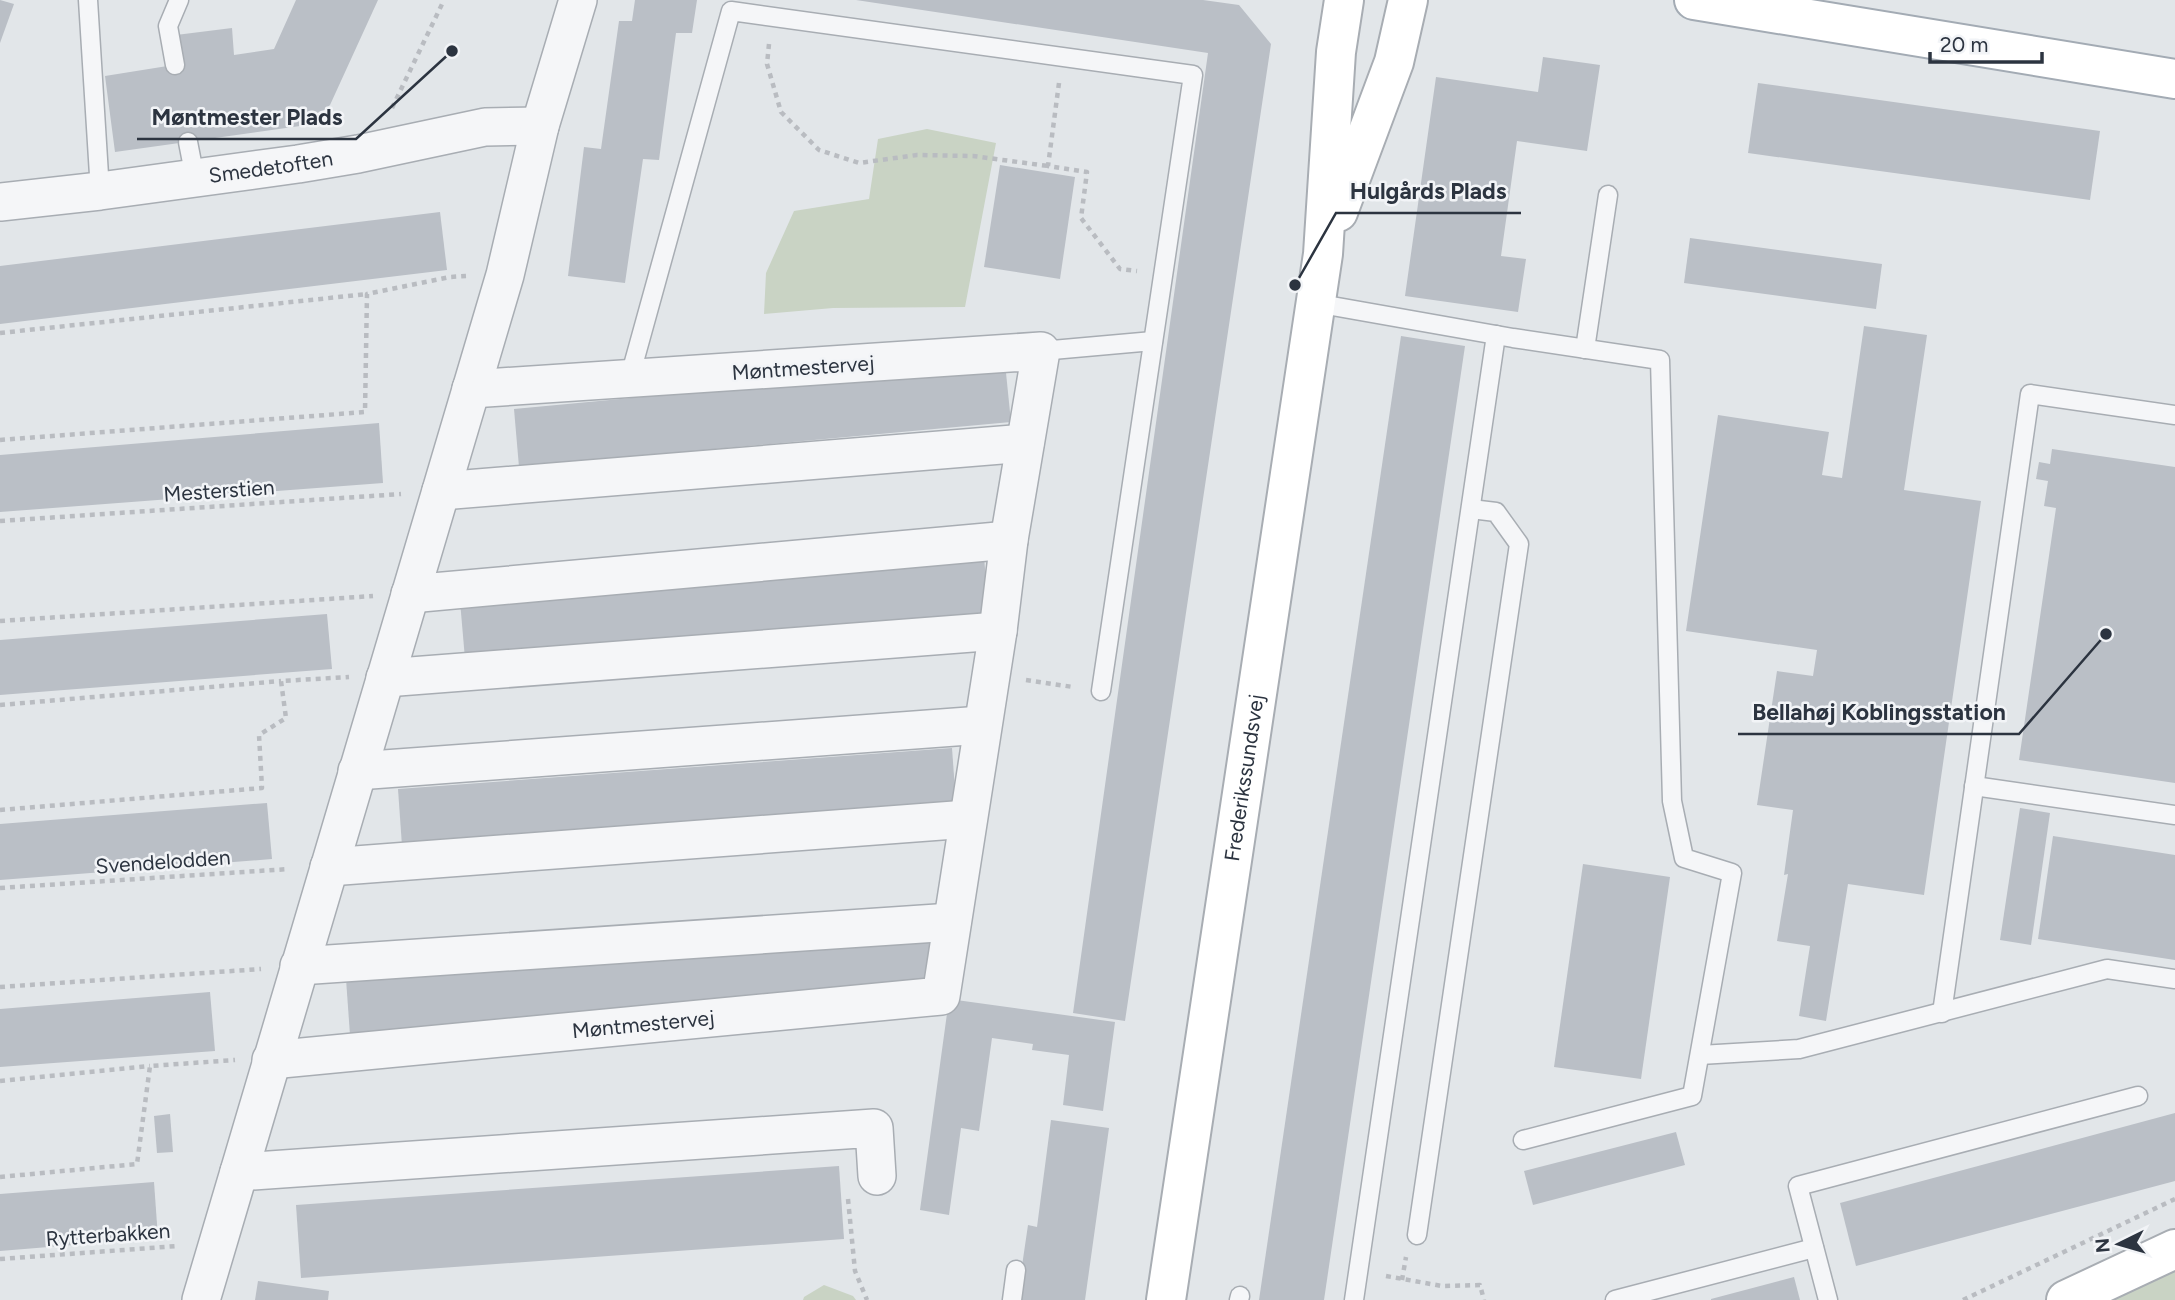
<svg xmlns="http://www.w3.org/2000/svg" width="2175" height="1300" font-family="Figtree,sans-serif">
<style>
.green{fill:#c9d3c4}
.building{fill:#babfc6}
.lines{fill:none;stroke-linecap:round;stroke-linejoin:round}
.lane-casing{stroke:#a8adb3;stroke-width:21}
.street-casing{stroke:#a8adb3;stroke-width:40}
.secondary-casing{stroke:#a8adb3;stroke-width:42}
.primary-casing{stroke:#a3abb4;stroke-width:42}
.path{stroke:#b9bcc1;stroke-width:4.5;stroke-dasharray:5 5;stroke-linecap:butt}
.lane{stroke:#f5f6f8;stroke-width:18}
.street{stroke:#f5f6f8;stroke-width:37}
.secondary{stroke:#fff;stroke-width:38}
.primary{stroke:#fff;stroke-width:38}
.labels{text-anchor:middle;stroke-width:5;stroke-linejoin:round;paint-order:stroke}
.street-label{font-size:21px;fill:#2c3440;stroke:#f2f4f7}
.leader{fill:none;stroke:#2c3440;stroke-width:2.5}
.callout-dot{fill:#2c3440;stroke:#f2f4f7;stroke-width:2.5}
.callout-label{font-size:23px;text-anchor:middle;font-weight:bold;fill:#2c3440;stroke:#f2f4f7;stroke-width:5;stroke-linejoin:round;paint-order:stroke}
</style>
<rect width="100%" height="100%" fill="#e2e6e9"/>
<g class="green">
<polygon points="927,129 996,143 965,307 833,308 764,314 766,273 794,211 869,199 878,139"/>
<polygon points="2175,1271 2175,1300 2114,1300 2120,1297"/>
<polygon points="824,1285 853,1296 856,1300 803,1300 804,1297"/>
</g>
<g class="building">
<polygon points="0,0 14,4 0,43"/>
<polygon points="296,0 378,0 330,105 307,125 115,152 105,76 180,64 176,35 232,28 234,55 274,49"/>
<polygon points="635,0 697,0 692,33 676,33 659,160 643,159 625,283 568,276 584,147 601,149 619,21 632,21"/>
<polygon points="856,0 1203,0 1239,5 1271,44 1125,1021 1073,1013 1208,53"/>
<polygon points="1543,57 1600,65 1587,151 1517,141 1501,256 1526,259 1518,312 1405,296 1436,77 1538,92"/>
<polygon points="1758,83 2100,131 2090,200 1748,153"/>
<polygon points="1000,165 1075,177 1060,279 984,267"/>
<polygon points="440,212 447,270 0,324 0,266"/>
<polygon points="1690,238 1882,264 1876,309 1684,283"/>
<polygon points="1864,326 1927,335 1904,490 1981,501 1924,895 1848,884 1826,1021 1799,1016 1810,946 1777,941 1788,874 1784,875 1793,810 1757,805 1777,671 1813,676 1817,650 1686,631 1718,415 1829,432 1822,475 1842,478"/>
<polygon points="1401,336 1465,346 1324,1300 1259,1300"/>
<polygon points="1005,363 1011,422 519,467 514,409"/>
<polygon points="379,423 383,483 0,512 0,455"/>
<polygon points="2052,449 2175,467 2175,783 2019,760 2056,508 2044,506 2048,481 2036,479 2039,462 2050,464"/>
<polygon points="984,557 989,615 465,659 460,601"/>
<polygon points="327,614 332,669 0,695 0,640"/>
<polygon points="952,748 956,804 402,846 398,789"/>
<polygon points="267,803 272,859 0,880 0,824"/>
<polygon points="2020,808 2050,813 2031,945 2000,940"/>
<polygon points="2053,836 2175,855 2175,960 2038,939"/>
<polygon points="1583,864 1670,877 1641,1079 1554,1067"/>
<polygon points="928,933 933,989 350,1035 346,979"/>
<polygon points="210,992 215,1051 0,1067 0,1009"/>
<polygon points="949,999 1115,1022 1103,1111 1063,1105 1069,1055 1032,1050 1033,1044 992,1038 979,1131 961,1128 949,1215 920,1210"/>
<polygon points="2175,1113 2175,1181 1856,1266 1840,1203"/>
<polygon points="170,1114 173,1152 157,1153 154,1116"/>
<polygon points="1051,1120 1109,1128 1085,1300 1017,1300 1028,1225 1037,1227"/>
<polygon points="1676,1132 1685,1165 1533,1205 1524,1171"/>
<polygon points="839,1166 844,1239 301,1278 296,1205"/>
<polygon points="154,1182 158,1238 0,1251 0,1194"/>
<polygon points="1794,1277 1800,1300 1711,1300 1711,1299"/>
<polygon points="258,1281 329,1291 328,1300 255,1300"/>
</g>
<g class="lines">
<g class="lane-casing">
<g id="lane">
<polyline points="88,0 100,191"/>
<polyline points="175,65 168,26 179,0"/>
<polyline points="188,142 195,178"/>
<polyline points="1315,303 1513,338 1660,360 1672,801 1684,858 1732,873 1692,1096 1523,1140"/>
<polyline points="1585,349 1608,195"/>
<polyline points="1041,351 1153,341"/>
<polyline points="629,380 731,11 1193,75 1101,691"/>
<polyline points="1974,786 2175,815"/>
<polyline points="1942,1013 2030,394 2175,415"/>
<polyline points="1700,1055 1799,1049 2107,969 2175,979"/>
<polyline points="1417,1235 1519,544 1496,512 1471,509"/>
<polyline points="1012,1300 1016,1270"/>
<polyline points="1239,1300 1240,1296"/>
<polyline points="1354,1300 1496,335"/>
<polyline points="1615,1300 1814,1248"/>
<polyline points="1828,1300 1798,1186 2138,1096"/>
</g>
</g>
<g class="street-casing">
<g id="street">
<path id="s1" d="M0,202L100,191L298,164L358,154L485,127L540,126"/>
<polyline points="441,491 1025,443"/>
<polyline points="410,594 1009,540"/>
<polyline points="385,678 998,631"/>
<polyline points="357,771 982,725"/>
<polyline points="329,867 968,819"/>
<polyline points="299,966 952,922"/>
<path id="s2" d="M271,1060L941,996L998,631L1009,540L1041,351L471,389"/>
<polyline points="239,1172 874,1128 877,1176"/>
<polyline points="201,1300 505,275 540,126 578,0"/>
</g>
</g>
<g class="secondary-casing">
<g id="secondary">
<polyline points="1338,212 1394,62 1408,0"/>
<path id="s3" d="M1166,1300L1323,254L1336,52L1344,0"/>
<polyline points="2066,1300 2175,1249"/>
</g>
</g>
<g class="primary-casing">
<polyline id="primary" points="1694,0 2175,79"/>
</g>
<g class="path">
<polyline points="769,44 767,64 781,112 819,150 859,163 917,155 973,156 1048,166"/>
<polyline points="1059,83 1048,166 1087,172 1081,218 1120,269 1137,271"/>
<polyline points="392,108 444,0"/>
<polyline points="0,333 367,294"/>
<polyline points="0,440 365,412 367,294 450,277 466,276"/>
<polyline points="0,521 401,494"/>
<polyline points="0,621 373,596"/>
<polyline points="1026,680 1073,687"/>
<polyline points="0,705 281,681"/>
<polyline points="0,810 262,788 259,735 286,718 281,681 349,677"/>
<polyline points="0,888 289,869"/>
<polyline points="0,987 261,969"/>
<polyline points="0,1081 150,1066"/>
<polyline points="0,1177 137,1164 150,1066 235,1060"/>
<polyline points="848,1199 855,1271 867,1300"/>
<polyline points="0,1259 178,1246"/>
<polyline points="1386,1276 1442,1286 1480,1285 1484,1300"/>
<polyline points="1402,1280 1406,1257"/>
<polyline points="1963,1300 2175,1199"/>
</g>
<use href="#lane" class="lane"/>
<use href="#street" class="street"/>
<use href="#secondary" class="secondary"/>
<use href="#primary" class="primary"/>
</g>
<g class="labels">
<g class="street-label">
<text dy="7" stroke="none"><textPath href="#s1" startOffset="273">Smedetoften</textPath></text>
<text transform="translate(803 368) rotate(-4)" y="7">Møntmestervej</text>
<text transform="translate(219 491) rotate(-4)" y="7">Mesterstien</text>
<text dy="7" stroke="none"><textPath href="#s3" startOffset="528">Frederikssundsvej</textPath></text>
<text transform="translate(163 862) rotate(-4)" y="7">Svendelodden</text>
<text dy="7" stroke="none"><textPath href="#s2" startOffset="374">Møntmestervej</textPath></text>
<text transform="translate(108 1235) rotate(-4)" y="7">Rytterbakken</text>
</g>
</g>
<path class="leader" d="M452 51L356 139H137M1295 285L1336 213H1521M2106 634L2019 734H1738"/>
<g class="callout-dot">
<circle cx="452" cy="51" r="7"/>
<circle cx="1295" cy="285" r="7"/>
<circle cx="2106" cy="634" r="7"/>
</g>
<g class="callout-label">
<text x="247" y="125">Møntmester Plads</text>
<text x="1428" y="199">Hulgårds Plads</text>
<text x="1879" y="720">Bellahøj Koblingsstation</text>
</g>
<g transform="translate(2119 1244) rotate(265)" stroke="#f2f4f7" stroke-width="5" paint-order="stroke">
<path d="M0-5L12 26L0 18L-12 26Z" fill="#2c3440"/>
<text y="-10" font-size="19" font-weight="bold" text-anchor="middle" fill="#2c3440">N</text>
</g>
<path d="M1930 52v10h112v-10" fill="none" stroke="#2c3440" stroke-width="3.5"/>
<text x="1940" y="52" font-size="21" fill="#2c3440" stroke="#f2f4f7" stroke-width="5" paint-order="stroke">20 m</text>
</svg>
